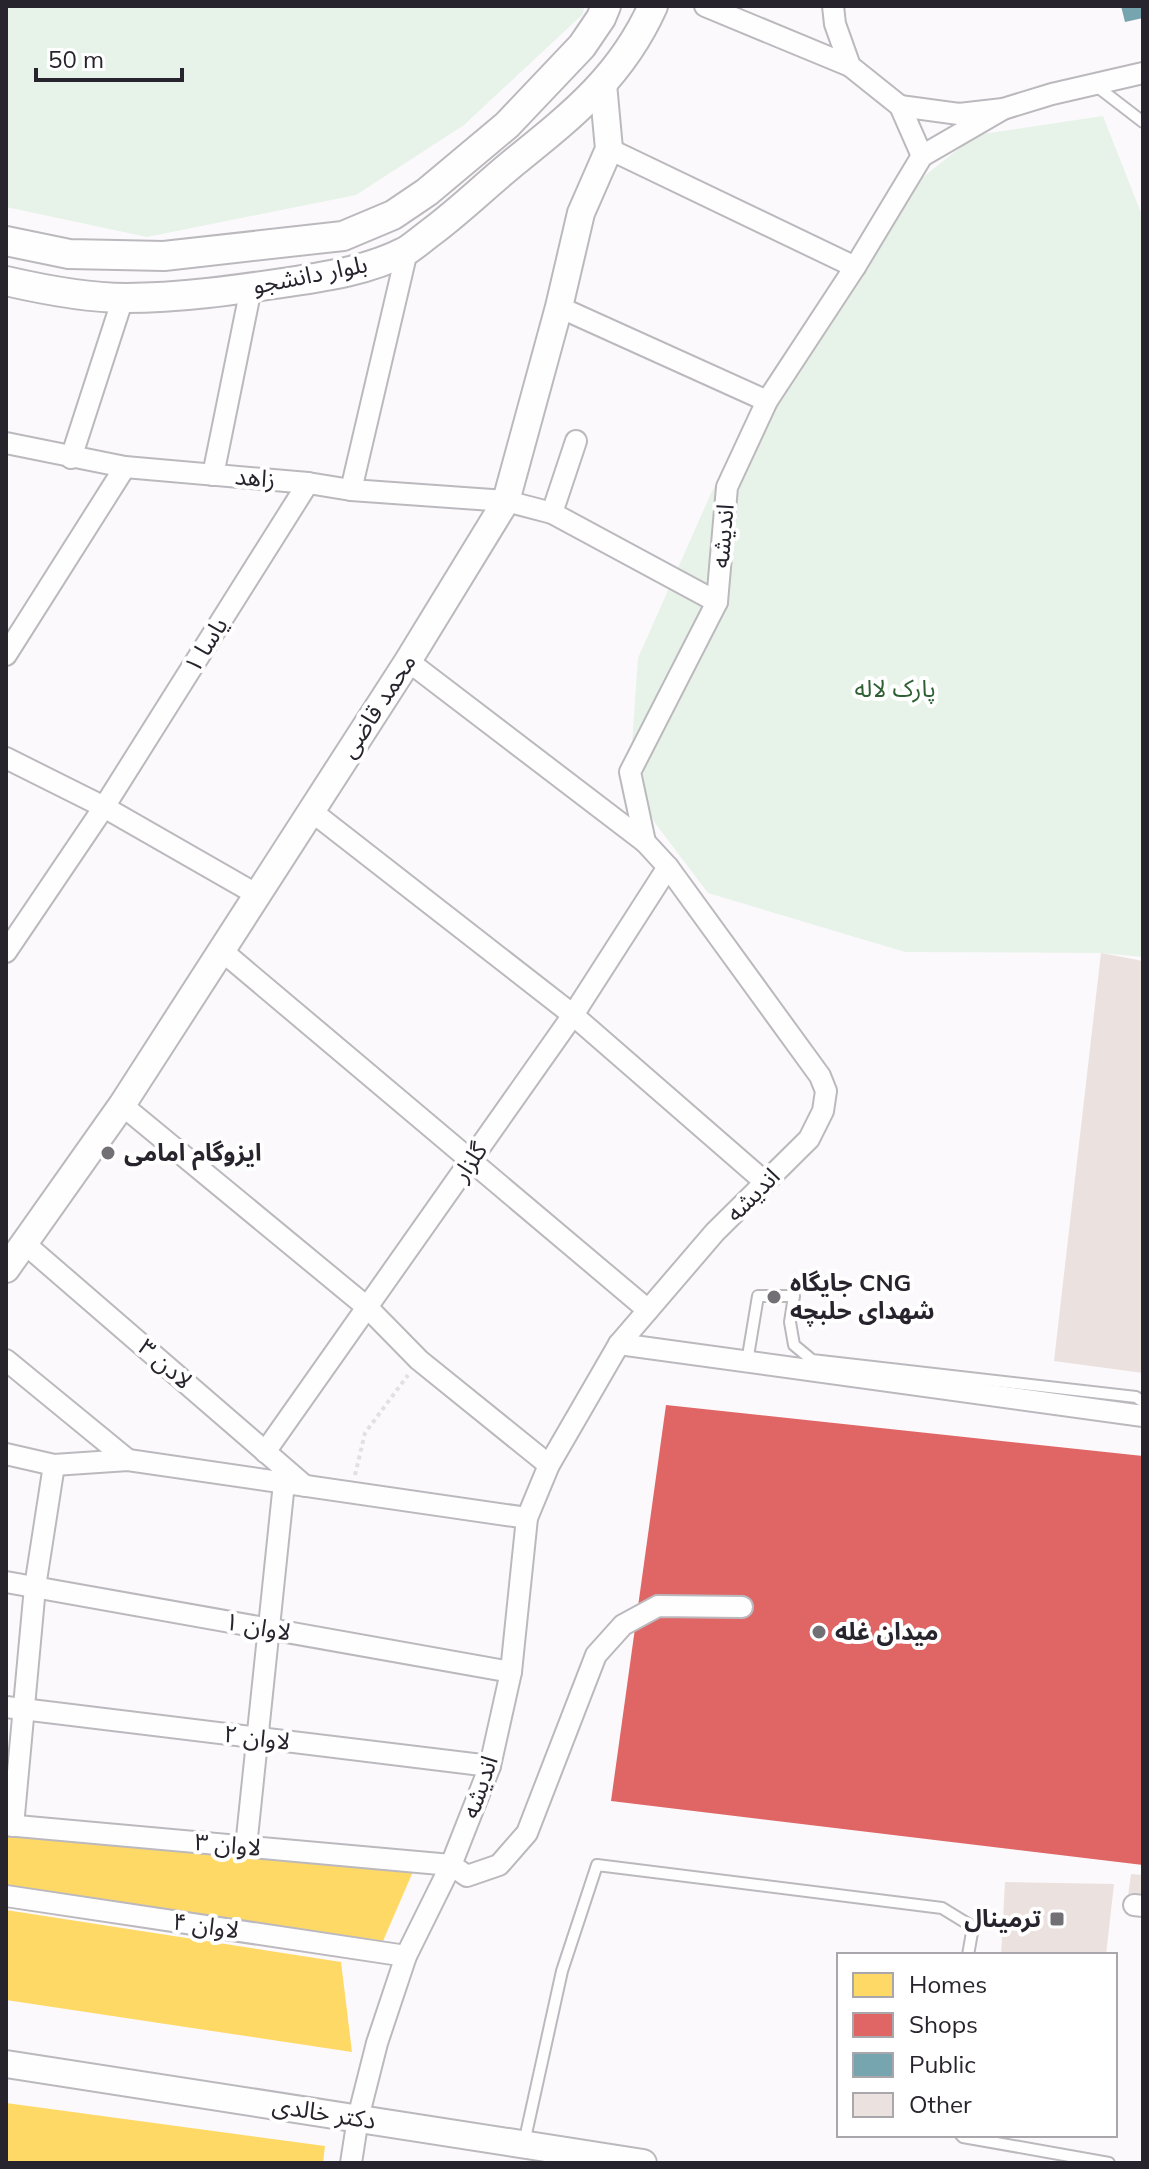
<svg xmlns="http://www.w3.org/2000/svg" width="1149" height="2169" font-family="Mulish,'Noto Sans Arabic',sans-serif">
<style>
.green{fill:#e7f3e8}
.homes{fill:#ffd966}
.shops{fill:#e06666}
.public{fill:#76a5af}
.building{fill:#ebe1df}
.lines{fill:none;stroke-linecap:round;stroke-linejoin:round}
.service-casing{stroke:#bcb9be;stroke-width:14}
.minor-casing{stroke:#bcb9be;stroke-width:24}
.tertiary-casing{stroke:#bcb9be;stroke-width:30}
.secondary-casing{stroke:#bcb9be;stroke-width:32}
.path{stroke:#e2e1e2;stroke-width:4;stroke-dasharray:4 4;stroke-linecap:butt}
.service{stroke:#fefeff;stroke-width:10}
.minor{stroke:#fefeff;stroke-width:20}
.tertiary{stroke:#fefeff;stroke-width:26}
.secondary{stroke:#fefeff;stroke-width:28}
.poi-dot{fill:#726f75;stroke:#fff;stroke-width:3}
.labels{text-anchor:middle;stroke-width:8;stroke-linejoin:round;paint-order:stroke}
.street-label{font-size:24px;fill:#28242d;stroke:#fff}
.park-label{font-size:24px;fill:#2f6033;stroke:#fff}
.poi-label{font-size:24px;font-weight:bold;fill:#28242d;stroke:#fff;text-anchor:start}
</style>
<rect width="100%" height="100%" fill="#fbf9fc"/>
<g class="green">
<polygon points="6,6 585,6 582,15 464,125 356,195 147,237 6,207"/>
<polygon points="1103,116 1143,218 1143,957 1101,953 905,952 708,893 655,823 630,772 638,658 712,491 923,177 976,135"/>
</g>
<g class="homes">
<polygon points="6,1831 415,1867 383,1941 6,1885"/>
<polygon points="6,1910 341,1962 352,2052 6,2000"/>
<polygon points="6,2103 325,2146 323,2163 6,2163"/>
</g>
<polygon class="shops" points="666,1405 1143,1456 1143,1865 611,1801"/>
<polygon class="public" points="1121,6 1143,6 1143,18 1125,22"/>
<g class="building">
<polygon points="1101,953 1143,961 1143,1373 1054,1361"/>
<polygon points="1131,1874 1143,1875 1143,1897 1128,1896"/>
<polygon points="1005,1882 1114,1884 1106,1955 1001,1955"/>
</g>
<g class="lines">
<g class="service-casing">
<g id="service">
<polyline points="1095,85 1143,122"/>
<polyline points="747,1362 758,1296 794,1296 790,1322 794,1345 812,1360 1136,1397 1143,1402"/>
<polyline points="961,2135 963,2137 1109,2163"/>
<polyline points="524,2143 562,1971 597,1865 942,1908 973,1927 968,1955"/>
</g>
</g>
<g class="minor-casing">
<g id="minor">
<polyline points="705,6 850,66"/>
<polyline points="833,6 835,24 850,66 900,106"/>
<polygon points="900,106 959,114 1003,109 922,156"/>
<polyline points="1003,109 1052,94 1143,73"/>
<polyline points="609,149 855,267"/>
<polyline points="559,307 767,401"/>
<polyline points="6,443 125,467 308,483 351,490 506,501 552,513 717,602"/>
<polyline points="71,458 123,298"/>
<polyline points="213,475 251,288"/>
<polyline points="351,490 407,251"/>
<polyline points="552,513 576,441"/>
<polyline points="6,655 125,467"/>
<polyline points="408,661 645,842"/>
<polyline points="6,758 104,807 256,894"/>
<polyline points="310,810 573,1015 765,1182"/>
<polyline points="221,950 648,1310"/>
<polyline points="6,952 104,807 308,483"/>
<polyline points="122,1105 368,1308 419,1360 549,1465"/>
<polyline points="24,1243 305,1486"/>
<polyline points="619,1344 1143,1416"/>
<polyline points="6,1360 128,1460"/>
<polyline points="265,1452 573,1015 668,867"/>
<polyline points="6,1454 54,1465 128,1460 527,1518"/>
<polyline points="6,1582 511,1672"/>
<polyline points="6,1707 490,1766"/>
<polyline points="6,1825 451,1865 467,1876 499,1865 527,1833 596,1655 623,1625 658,1606 742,1607"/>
<polyline points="13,1826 35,1587 54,1465"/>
<polyline points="246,1847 284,1483"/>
<polyline points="6,1896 406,1956"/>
<polyline points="1134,1905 1143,1906"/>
<polyline points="351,2163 358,2118 377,2043 406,1956 451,1865 490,1766 511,1672 527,1518 549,1465 619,1344 715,1232 809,1139 823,1111 826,1091 820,1076 668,867 645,842 630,772 717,602 727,487 767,401 855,267 922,156"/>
</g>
</g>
<g class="tertiary-casing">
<g id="tertiary">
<polyline points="6,1269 122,1105 408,661 506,501 559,307 581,213 609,149 603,84"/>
<polyline points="6,2064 643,2163"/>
</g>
</g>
<g class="secondary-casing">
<g id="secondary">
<polyline points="6,241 69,254 164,256 343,236 393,215 427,192 507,125 582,46 601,18 606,6"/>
<path d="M6,281C45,290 86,298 126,298C180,298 235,290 289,282C329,276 369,270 406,251C414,246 422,239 430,233C461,210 488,183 518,159C575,113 622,75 653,6"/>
</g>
</g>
<polyline class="path" points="355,1475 365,1433 408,1375"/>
<use href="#service" class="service"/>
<use href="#minor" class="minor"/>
<use href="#tertiary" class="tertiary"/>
<use href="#secondary" class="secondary"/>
</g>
<g class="poi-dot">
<circle cx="108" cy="1153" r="8"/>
<circle cx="774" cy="1297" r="8"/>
<circle cx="819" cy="1632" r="8"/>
<rect x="1049" y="1911" width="16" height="16" rx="4"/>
</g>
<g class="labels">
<g class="street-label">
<text transform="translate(310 275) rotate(-11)" y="8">بلوار دانشجو</text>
<text transform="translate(255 478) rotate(5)" y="8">زاهد</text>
<text transform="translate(723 536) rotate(-85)" y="8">اندیشه</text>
<text transform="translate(206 645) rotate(-58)" y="8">یاسا ۱</text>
<text transform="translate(378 706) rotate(-57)" y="8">محمد قاضی</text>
<text transform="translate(470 1162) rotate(-55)" y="8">گلزار</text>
<text transform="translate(753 1195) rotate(-45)" y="8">اندیشه</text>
<text transform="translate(165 1364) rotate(41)" y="8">لادن ۳</text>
<text transform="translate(258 1627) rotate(10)" y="8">لاوان ۱</text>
<text transform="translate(257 1738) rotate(7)" y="8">لاوان ۲</text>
<text transform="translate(480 1787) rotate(-71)" y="8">اندیشه</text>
<text transform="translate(228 1845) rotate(5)" y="8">لاوان ۳</text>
<text transform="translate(206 1926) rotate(8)" y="8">لاوان ۴</text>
<text transform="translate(324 2113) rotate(9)" y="8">دکتر خالدی</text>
</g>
<g class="park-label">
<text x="895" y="697">پارک لاله</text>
</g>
<g class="poi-label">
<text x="124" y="1161">ایزوگام امامی</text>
<text x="790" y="1291">جایگاه CNG<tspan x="790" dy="28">شهدای حلبچه</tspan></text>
<text x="835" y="1640">میدان غله</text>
<text x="1041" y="1927" text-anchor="end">ترمینال</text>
</g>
</g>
<rect width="1149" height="2169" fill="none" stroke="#28242d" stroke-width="16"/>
<rect x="837" y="1953" width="280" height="184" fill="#ffffff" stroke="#a9a7ab" stroke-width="2"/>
<rect x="853" y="1973" width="40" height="24" fill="#ffd966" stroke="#a9a7ab" stroke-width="2"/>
<text x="909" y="1993" font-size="24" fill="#28242d">Homes</text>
<rect x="853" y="2013" width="40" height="24" fill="#e06666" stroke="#a9a7ab" stroke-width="2"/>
<text x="909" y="2033" font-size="24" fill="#28242d">Shops</text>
<rect x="853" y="2053" width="40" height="24" fill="#76a5af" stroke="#a9a7ab" stroke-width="2"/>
<text x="909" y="2073" font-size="24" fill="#28242d">Public</text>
<rect x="853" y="2093" width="40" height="24" fill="#ebe1df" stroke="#a9a7ab" stroke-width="2"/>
<text x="909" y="2113" font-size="24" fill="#28242d">Other</text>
<path d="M36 68v12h146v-12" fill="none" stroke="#28242d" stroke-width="4"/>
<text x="48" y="68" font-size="24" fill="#28242d" stroke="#ffffff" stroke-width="6" paint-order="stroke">50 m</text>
</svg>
